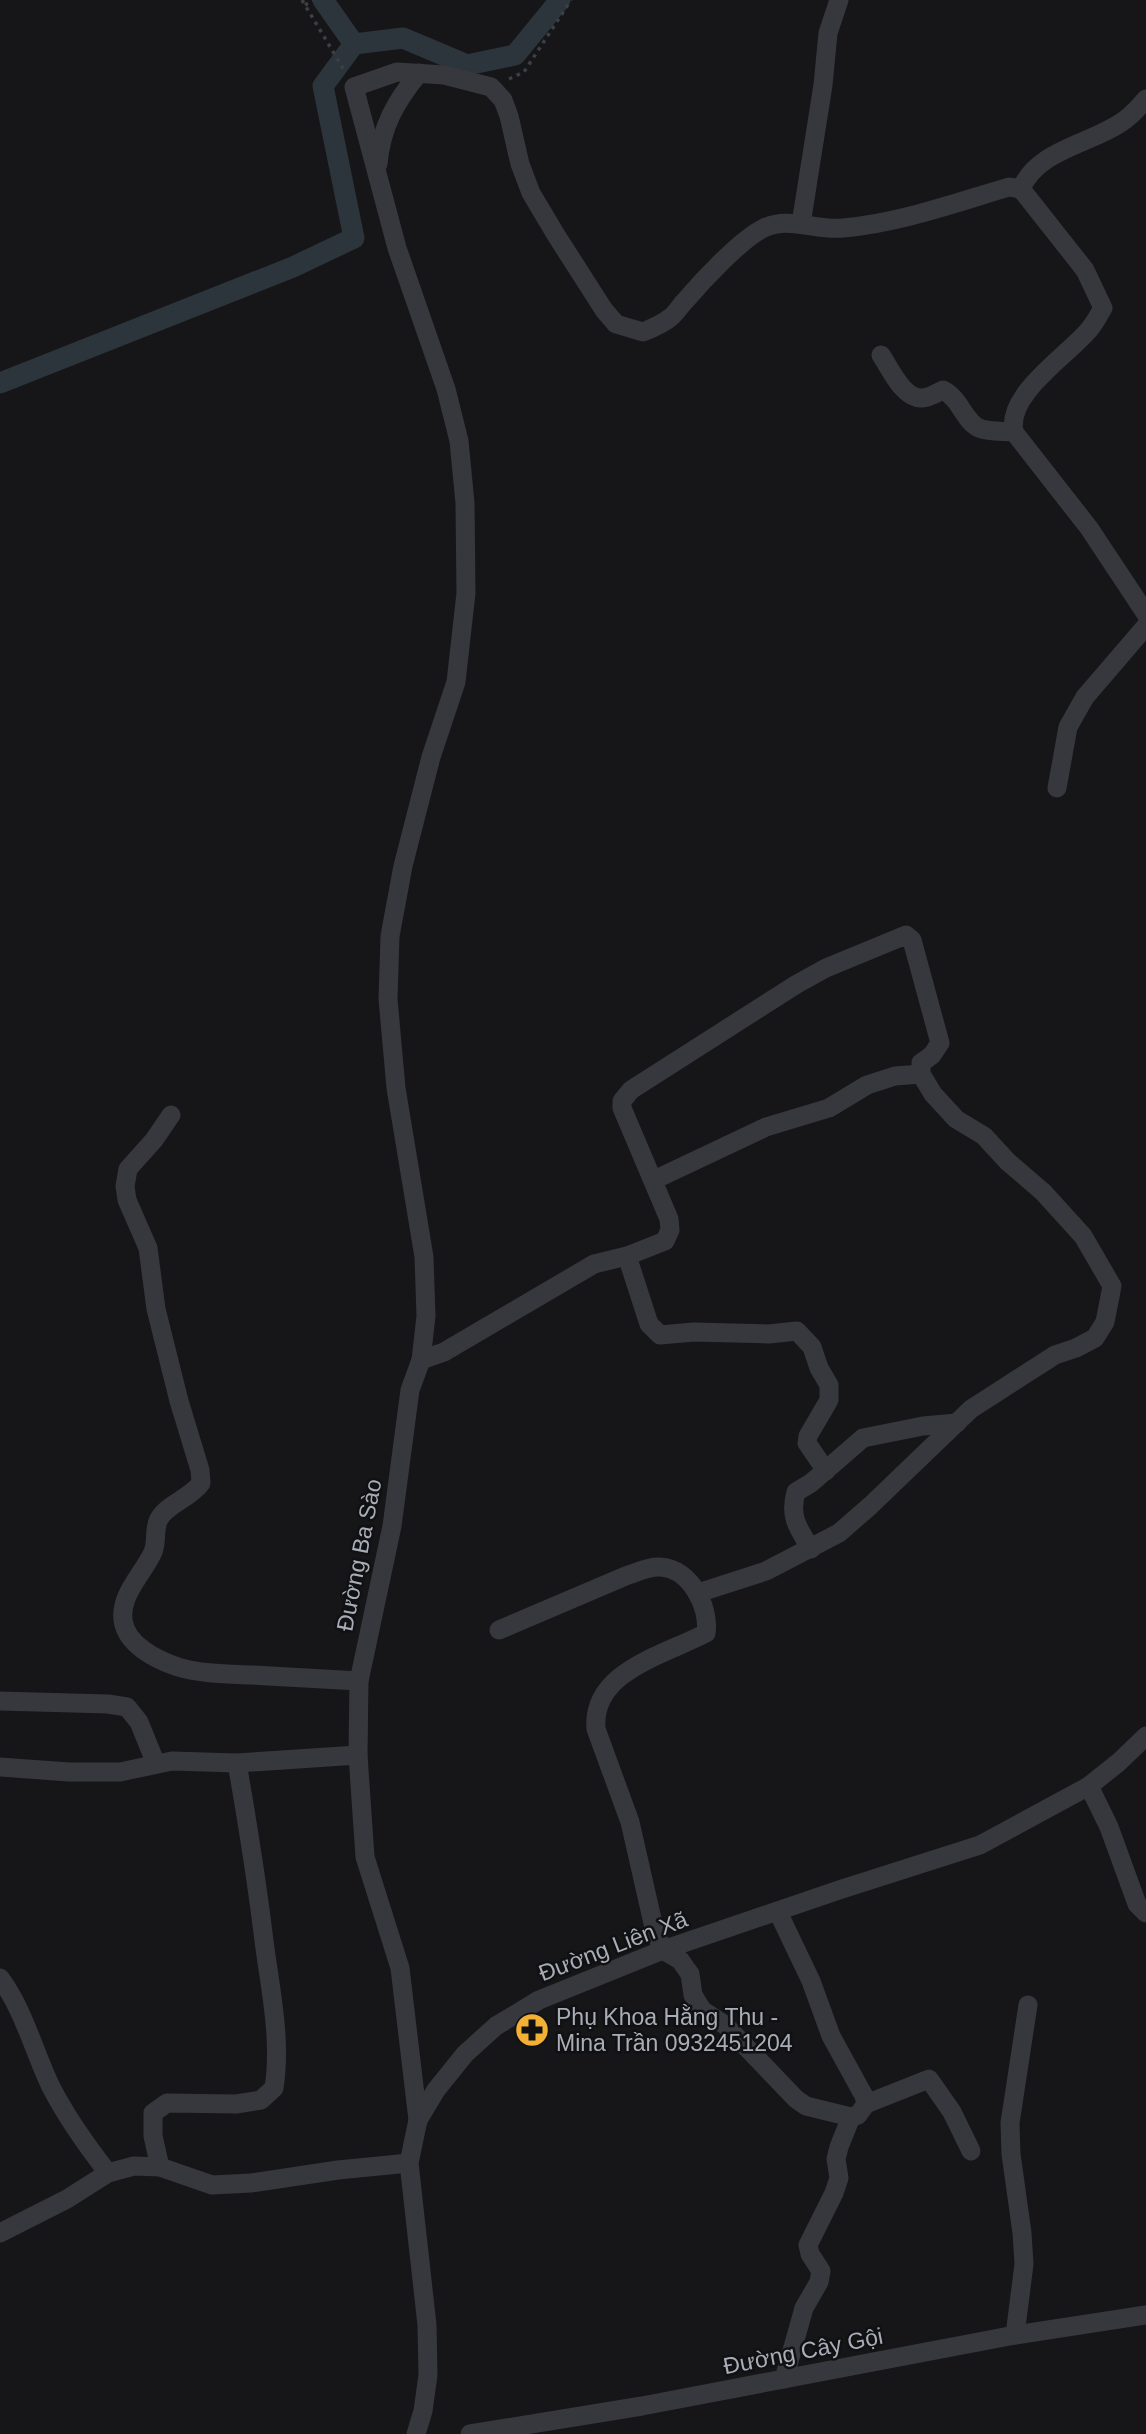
<svg xmlns="http://www.w3.org/2000/svg" width="1146" height="2434" font-family="Helvetica,sans-serif">
<style>
.lines{fill:none;stroke-linecap:round;stroke-linejoin:round}
.canal{stroke:#2c353c;stroke-width:21}
.path{stroke:#3d3f44;stroke-width:3.5;stroke-dasharray:3.5 5;stroke-linecap:butt}
.minor{stroke:#37383d;stroke-width:19}
.labels{text-anchor:middle;stroke-width:5;stroke-linejoin:round;paint-order:stroke}
.street-label{font-size:23px;fill:#a8adb8;stroke:#111113}
.poi-label{font-size:23px;fill:#a8adb8;stroke:#111113;text-anchor:start}
</style>
<rect width="100%" height="100%" fill="#161618"/>
<g class="lines">
<g class="canal">
<polyline points="323,0 354,44"/>
<polyline points="0,383 293,267 354,238 323,86 354,44 403,38 467,65 515,55 560,0"/>
</g>
<g class="path">
<polyline points="302,0 344,70"/>
<polyline points="305,5 313,0"/>
<polyline points="509,79 524,72 571,0"/>
</g>
<g class="minor">
<path d="M378,164C381,127 396,101 419,73"/>
<path d="M1021,189C1038,148 1094,144 1126,119C1133,114 1140,106 1146,99"/>
<polyline points="801,224 823,85 828,33 839,0"/>
<path d="M881,355C890,368 903,399 922,398C929,398 937,393 943,390C961,399 963,420 979,428C987,432 1004,431 1014,432"/>
<polyline points="1057,788 1068,727 1085,697 1146,626"/>
<path d="M171,1115L154,1140L128,1169L125,1186L127,1200L148,1248L156,1309L179,1401L200,1470L201,1483C190,1499 164,1505 158,1521C154,1531 157,1543 153,1552C143,1574 120,1594 123,1620C126,1645 157,1660 178,1667C201,1674 227,1674 252,1675C287,1677 323,1679 359,1681"/>
<polyline points="654,1180 766,1127 829,1108 867,1085 895,1076 921,1074"/>
<polyline points="627,1256 649,1324 660,1335 694,1332 769,1334 797,1331 812,1347 819,1368 829,1385 829,1400 808,1436 807,1443 826,1471"/>
<polyline points="421,1360 444,1352 594,1264 627,1256 665,1241 670,1230 669,1219 622,1108 622,1101 631,1090 797,984 826,968 906,935 912,940 940,1043 932,1055 921,1063 921,1074 933,1094 956,1119 984,1136 1008,1162 1043,1192 1083,1236 1112,1286 1105,1322 1095,1338 1076,1348 1055,1355 971,1409 870,1506 839,1533 766,1571 698,1593"/>
<path d="M811,1549C798,1528 789,1517 796,1492L811,1483L863,1438L923,1426L957,1423"/>
<path d="M499,1630L628,1575C638,1572 649,1566 660,1567C690,1568 710,1607 706,1633C665,1655 591,1671 596,1729L630,1822L655,1932L663,1950L680,1960L690,1974L693,1995L702,2010L725,2025L796,2099L806,2106L851,2117L858,2115L866,2104L864,2096L831,2036L811,1981L778,1912"/>
<polyline points="0,1701 108,1704 127,1707 139,1722 156,1764"/>
<polyline points="0,1767 69,1772 120,1772 172,1761 237,1763 358,1755"/>
<polyline points="1089,1786 1109,1827 1137,1904 1146,1913"/>
<path d="M0,1978C24,2010 34,2052 51,2087C67,2118 87,2146 108,2173"/>
<polyline points="866,2104 929,2079 952,2112 971,2151"/>
<path d="M418,2120L400,1968L365,1857L358,1755L359,1681L392,1526L410,1390L421,1360L426,1316L424,1257L396,1088L388,999L390,936L403,866L431,757L456,682L466,593L465,503L459,441L446,389L397,248L354,87L397,72L444,75L491,87L503,100L509,116L520,164L531,193L556,235L604,310L616,324L643,332C653,328 663,324 671,317C676,313 680,306 685,301C702,281 741,239 764,228C788,216 817,231 843,228C899,223 955,203 1009,187L1021,189L1085,270L1103,308C1098,316 1094,325 1087,332C1065,357 1006,395 1014,432L1089,528L1146,614"/>
<path d="M160,2167L153,2136V2113L167,2103L236,2104L261,2100L274,2088C282,2037 269,1984 263,1933C256,1876 247,1820 237,1763"/>
<polyline points="0,2233 67,2199 108,2173 134,2166 160,2167 212,2185 251,2183 338,2170 409,2163"/>
<polyline points="1015,2335 1024,2264 1022,2233 1011,2154 1010,2123 1028,2005"/>
<polyline points="784,2379 804,2308 819,2282 821,2271 810,2254 808,2245 834,2193 839,2178 836,2159 839,2147 851,2117"/>
<polyline points="416,2434 423,2411 428,2375 427,2325 409,2163 418,2120 436,2090 465,2054 496,2026 539,2000 663,1950 842,1889 980,1845 1089,1786 1119,1762 1146,1736"/>
<polyline points="470,2434 642,2406 1015,2335 1146,2315"/>
</g>
</g>
<defs>
<g id="pharmacy-disc" transform="scale(1.75)"><circle r="9.5" fill="#f2b134" stroke="#111113"/><path d="M-2-6h4v4h4v4h-4v4h-4v-4h-4v-4h4Z" fill="#111"/></g>
</defs>
<g fill-rule="evenodd">
<use href="#pharmacy-disc" x="532" y="2030"/>
</g>
<g class="labels">
<g class="street-label">
<text transform="translate(359 1555) rotate(-79)" y="8">Đường Ba Sào</text>
<text transform="translate(613 1946) rotate(-21)" y="8">Đường Liên Xã</text>
<text transform="translate(803 2351) rotate(-11)" y="8">Đường Cây Gội</text>
</g>
<g class="poi-label">
<text x="556" y="2025">Phụ Khoa Hằng Thu -<tspan x="556" dy="26">Mina Trần 0932451204</tspan></text>
</g>
</g>
</svg>
